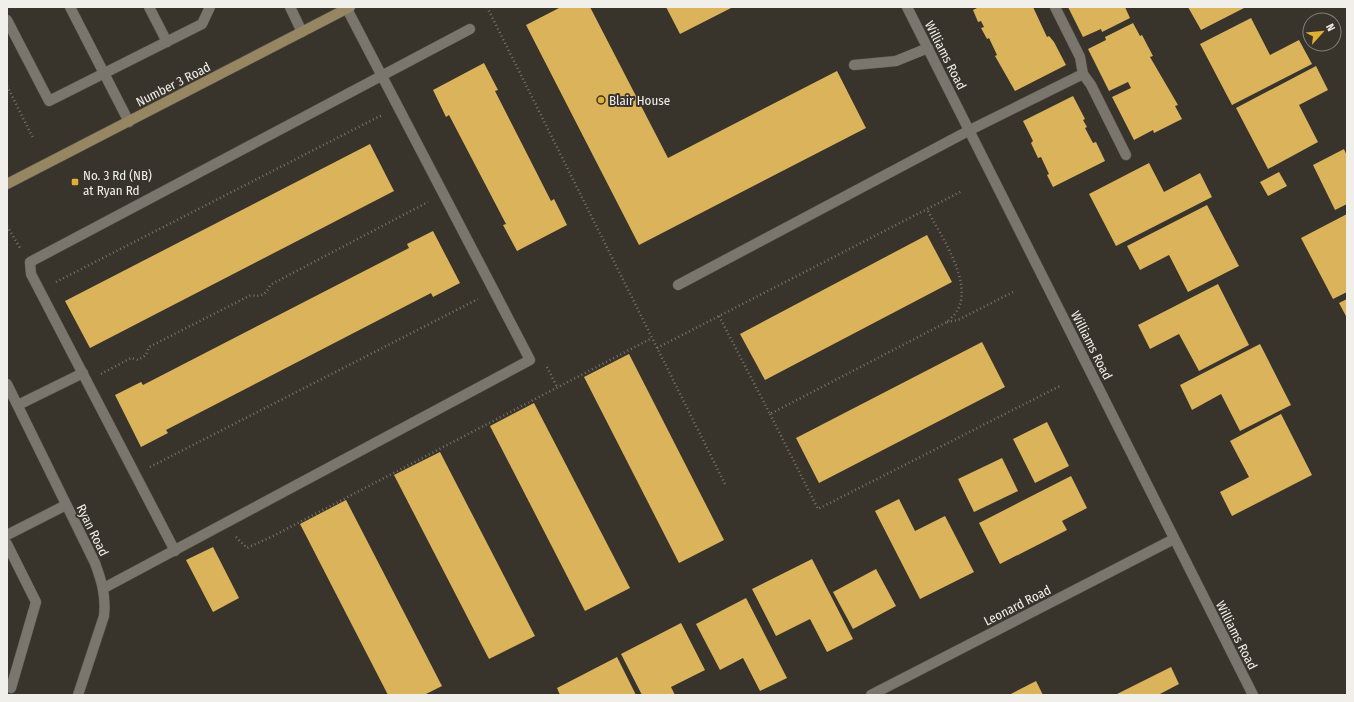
<svg xmlns="http://www.w3.org/2000/svg" width="1354" height="702" font-family="'Fira Sans Condensed',sans-serif">
<style>
.building{fill:#dbb35b}
.lines{fill:none;stroke-linecap:round;stroke-linejoin:round}
.service-casing{stroke:#56534c;stroke-width:11}
.minor-casing{stroke:#56534c;stroke-width:11}
.tertiary-casing{stroke:#56534c;stroke-width:11}
.secondary-casing{stroke:#56534c;stroke-width:11}
.path{stroke:#78756e;stroke-width:2.5;stroke-dasharray:1 3;stroke-linecap:butt}
.service{stroke:#7a766d;stroke-width:10}
.minor{stroke:#7a766d;stroke-width:10}
.tertiary{stroke:#7a766d;stroke-width:10}
.secondary{stroke:#968661;stroke-width:10}
.poi-dot{fill:#e1af34;stroke:#38342c;stroke-width:1.5}
.labels{text-anchor:middle;stroke-width:4;stroke-linejoin:round;paint-order:stroke}
.street-label{font-size:13px;fill:#f1efea;stroke:#38342c}
.poi-label{font-size:13px;fill:#f1efea;stroke:#38342c;text-anchor:start}
</style>
<rect width="100%" height="100%" fill="#38342c"/>
<g class="building">
<polygon points="561,7 590,7 668,158 837,71 866,128 639,245 526,25"/>
<polygon points="666,7 733,7 680,34"/>
<polygon points="979,7 1033,7 1047,37 1049,36 1054,42 1066,65 1015,91 995,56 997,55 989,38 987,39 981,28 984,27 981,21 978,22 973,10"/>
<polygon points="1068,7 1125,7 1130,18 1102,32 1101,29 1083,37"/>
<polygon points="1188,7 1246,7 1201,30"/>
<polygon points="1251,18 1270,55 1299,40 1312,64 1232,105 1200,44"/>
<polygon points="1133,23 1140,36 1142,35 1153,56 1150,57 1178,105 1175,106 1182,119 1154,133 1153,130 1134,140 1112,97 1131,88 1128,82 1109,91 1088,49 1106,40 1105,37"/>
<polygon points="484,63 498,90 495,91 551,201 554,199 567,225 517,251 503,225 506,224 449,115 446,117 433,90"/>
<polygon points="1316,66 1328,90 1299,105 1318,142 1268,169 1236,108"/>
<polygon points="1073,96 1085,119 1083,120 1087,127 1085,128 1093,143 1096,142 1105,161 1053,187 1047,175 1049,174 1041,157 1038,158 1031,143 1033,141 1023,121"/>
<polygon points="370,144 394,191 90,348 65,301"/>
<polygon points="1344,149 1347,156 1347,204 1335,210 1313,165"/>
<polygon points="1149,163 1164,192 1200,173 1212,197 1116,246 1089,194"/>
<polygon points="1279,172 1287,186 1268,196 1260,182"/>
<polygon points="1207,205 1239,266 1188,292 1169,255 1140,270 1127,246"/>
<polygon points="1347,214 1347,292 1333,299 1301,238"/>
<polygon points="433,231 460,283 433,297 431,293 166,430 168,433 141,447 115,395 141,382 143,385 409,248 407,244"/>
<polygon points="927,235 952,282 765,380 740,334"/>
<polygon points="1218,284 1249,345 1199,371 1179,334 1150,349 1138,325"/>
<polygon points="1347,299 1347,318 1339,303"/>
<polygon points="982,342 1005,387 819,483 796,438"/>
<polygon points="1260,344 1291,405 1240,431 1221,394 1192,410 1180,385"/>
<polygon points="629,354 724,540 679,563 584,377"/>
<polygon points="534,403 630,588 585,611 490,426"/>
<polygon points="1281,414 1312,475 1232,516 1220,492 1249,477 1230,441"/>
<polygon points="1047,422 1069,466 1035,483 1013,439"/>
<polygon points="440,452 535,636 489,659 394,475"/>
<polygon points="1002,458 1018,491 974,512 958,479"/>
<polygon points="1071,476 1087,508 1062,521 1067,530 1000,564 979,523"/>
<polygon points="899,499 915,531 945,516 974,572 920,599 875,511"/>
<polygon points="346,500 442,686 424,695 388,695 300,524"/>
<polygon points="213,547 239,598 213,612 186,560"/>
<polygon points="812,559 853,639 827,652 810,619 776,636 752,589"/>
<polygon points="876,569 896,606 853,629 833,592"/>
<polygon points="746,598 787,678 760,691 743,658 720,670 696,624"/>
<polygon points="681,623 705,670 671,687 675,695 642,695 621,654"/>
<polygon points="617,657 636,695 560,695 557,688"/>
<polygon points="1171,667 1179,684 1158,695 1115,695"/>
<polygon points="1036,681 1043,695 1009,695"/>
</g>
<g class="lines">
<g class="service-casing">
<g id="service">
<polyline points="70,7 129,122"/>
<polyline points="149,7 167,42"/>
<polyline points="290,7 302,32"/>
<polyline points="1055,7 1080,57 1083,74 1091,85 1126,155"/>
<polyline points="7,20 49,101 202,24 210,7"/>
<polyline points="854,65 896,61 928,48"/>
<polyline points="678,285 970,130 1083,74"/>
<polyline points="18,405 83,373"/>
<polyline points="7,535 66,505"/>
<polyline points="7,544 36,602 11,688"/>
<polyline points="175,551 31,274 30,262 470,29"/>
<polyline points="104,588 530,360 347,9"/>
</g>
</g>
<g class="minor-casing">
<g id="minor">
<path d="M7,384L95,563C102,582 106,596 104,616L78,695"/>
<polyline points="871,695 1174,539"/>
</g>
</g>
<g class="tertiary-casing">
<polyline id="tertiary" points="907,7 1253,695"/>
</g>
<g class="secondary-casing">
<polyline id="secondary" points="7,184 350,7"/>
</g>
<g class="path">
<polyline points="487,7 726,486"/>
<polyline points="7,86 33,138"/>
<polyline points="7,226 20,248"/>
<polyline points="56,282 382,115"/>
<path d="M719,316L770,414L947,322C950,319 955,315 957,311C974,282 940,235 927,209"/>
<polyline points="947,322 958,320 1013,292"/>
<polyline points="657,348 962,191"/>
<polyline points="547,367 557,387"/>
<path d="M101,374L131,358L138,360L146,355L149,347L251,295C261,297 266,295 270,285L428,202"/>
<polyline points="770,414 818,509 1060,386"/>
<polyline points="150,467 478,299"/>
<polyline points="236,537 247,548 273,536 652,338"/>
</g>
<use href="#service" class="service"/>
<use href="#minor" class="minor"/>
<use href="#tertiary" class="tertiary"/>
<use href="#secondary" class="secondary"/>
</g>
<g class="poi-dot">
<circle cx="601" cy="100" r="4"/>
<rect x="71" y="178" width="8" height="8" rx="2"/>
</g>
<g class="labels">
<g class="street-label">
<text transform="translate(946 55) rotate(63)" y="5">Williams Road</text>
<text transform="translate(173 84) rotate(-27)" y="5">Number 3 Road</text>
<text transform="translate(1092 345) rotate(63)" y="5">Williams Road</text>
<text transform="translate(93 530) rotate(64)" y="5">Ryan Road</text>
<text transform="translate(1017 605) rotate(-27)" y="5">Leonard Road</text>
<text transform="translate(1237 635) rotate(63)" y="5">Williams Road</text>
</g>
<g class="poi-label">
<text x="609" y="105">Blair House</text>
<text x="83" y="180">No. 3 Rd (NB)<tspan x="83" dy="15">at Ryan Rd</tspan></text>
</g>
</g>
<rect width="1354" height="702" fill="none" stroke="#f1efea" stroke-width="16"/>
<g transform="translate(1322 32) rotate(63)"><circle r="19" fill="#38342c" stroke="#827f78"/>
<path d="M0-3L7 15L0 10L-7 15Z" fill="#e1af34"/>
<text y="-6" font-size="11" font-weight="bold" text-anchor="middle" fill="#f1efea">N</text>
</g>
</svg>
